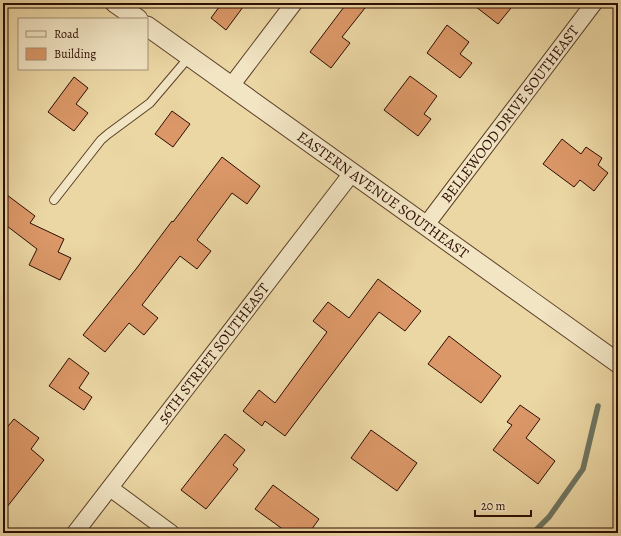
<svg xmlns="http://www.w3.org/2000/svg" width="621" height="536" font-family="Alegreya,serif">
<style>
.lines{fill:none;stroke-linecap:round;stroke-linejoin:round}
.stream{stroke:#6e7561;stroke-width:5.5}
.building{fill:#db9767;stroke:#2d0d02}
.service-casing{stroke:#5c402a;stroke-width:10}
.minor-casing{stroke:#5c402a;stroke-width:18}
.tertiary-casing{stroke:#5c402a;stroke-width:21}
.service{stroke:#f2e5c4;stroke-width:8}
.minor{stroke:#f2e5c4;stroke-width:16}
.tertiary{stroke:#f2e5c4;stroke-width:19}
.labels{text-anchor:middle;stroke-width:3.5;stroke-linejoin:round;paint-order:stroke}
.street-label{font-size:15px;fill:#2d0d02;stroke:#f2e5c4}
</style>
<rect width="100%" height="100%" fill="#ebd7a4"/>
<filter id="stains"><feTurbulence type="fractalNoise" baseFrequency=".005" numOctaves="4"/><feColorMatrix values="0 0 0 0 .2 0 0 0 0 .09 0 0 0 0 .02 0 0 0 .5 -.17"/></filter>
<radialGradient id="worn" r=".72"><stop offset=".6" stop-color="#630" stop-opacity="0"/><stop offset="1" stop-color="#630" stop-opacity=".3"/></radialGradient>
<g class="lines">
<polyline class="stream" points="533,533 549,517 583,469 598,406"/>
</g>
<g class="building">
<polygon points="222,3 246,3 226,30 211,18"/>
<polygon points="347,3 369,3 342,37 350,43 331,68 310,52"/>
<polygon points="471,3 515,3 498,24"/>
<polygon points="447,25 469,42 460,54 472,63 460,78 427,53"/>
<polygon points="410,76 437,96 424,114 431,119 418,136 384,110"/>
<polygon points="74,77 88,88 76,104 88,113 74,131 48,112"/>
<polygon points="172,111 190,124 173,147 155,134"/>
<polygon points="562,139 581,154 586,147 602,158 598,165 608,173 594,191 580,180 574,187 543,164"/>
<polygon points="222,157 260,186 247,204 232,193 197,240 211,251 197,269 180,256 142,305 158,318 144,335 129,323 105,352 83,335 136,269 172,221 173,222"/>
<polygon points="3,192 35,216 30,223 64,239 58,252 71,258 60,280 29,265 37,249 3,223"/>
<polygon points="378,279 421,311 405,331 379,312 285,436 265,421 262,426 243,411 259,390 275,403 327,332 313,321 328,302 349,318"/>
<polygon points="449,336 501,376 481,403 428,364"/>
<polygon points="69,358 89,373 79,388 92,397 84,410 49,386"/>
<polygon points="520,405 540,419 526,438 555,461 538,484 493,450 512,425 507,422"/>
<polygon points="14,419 39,438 31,449 44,460 3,512 3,432"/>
<polygon points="371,430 417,463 397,491 351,458"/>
<polygon points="225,434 245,450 233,465 238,469 206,509 181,490"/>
<polygon points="273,485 319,519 309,533 288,533 255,509"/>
</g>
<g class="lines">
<g class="service-casing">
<polyline id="service" points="54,200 101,140 108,134 150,103 190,56"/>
</g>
<g class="minor-casing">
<g id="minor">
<polyline points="231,86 294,3"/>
<path id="s1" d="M426,225L594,3"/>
<polyline points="110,488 171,533"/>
<path id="s2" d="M75,533L352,173"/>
</g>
</g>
<g class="tertiary-casing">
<g id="tertiary">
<polyline points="115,3 138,19"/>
<path id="s3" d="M147,26L618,363"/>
</g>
</g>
<use href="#service" class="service"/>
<use href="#minor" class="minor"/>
<use href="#tertiary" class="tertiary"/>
</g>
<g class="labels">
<g class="street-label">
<text dy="5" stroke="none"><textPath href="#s1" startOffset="139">BELLEWOOD DRIVE SOUTHEAST</textPath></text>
<text dy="5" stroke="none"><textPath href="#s3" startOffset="290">EASTERN AVENUE SOUTHEAST</textPath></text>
<text dy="5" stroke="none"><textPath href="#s2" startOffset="227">56TH STREET SOUTHEAST</textPath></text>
</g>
</g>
<rect width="621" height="536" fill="none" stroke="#ebd7a4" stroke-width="16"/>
<rect x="4" y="4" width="613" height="528" fill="none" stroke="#2d0d02" stroke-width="2"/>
<rect x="8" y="8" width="605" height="520" fill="none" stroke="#2d0d02"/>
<rect x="18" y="18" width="130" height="52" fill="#f2e5c4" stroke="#a38f76"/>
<rect x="26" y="31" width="20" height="6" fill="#f2e5c4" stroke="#a38f76"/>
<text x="54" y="38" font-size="12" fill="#2d0d02">Road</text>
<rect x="26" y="48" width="20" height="12" fill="#db9767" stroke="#a38f76"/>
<text x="54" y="58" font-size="12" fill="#2d0d02">Building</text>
<path d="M475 510v6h56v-6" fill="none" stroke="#2d0d02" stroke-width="2"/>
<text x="481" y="510" font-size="12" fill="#2d0d02" stroke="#f2e5c4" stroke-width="3" paint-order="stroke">20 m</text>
<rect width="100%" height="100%" filter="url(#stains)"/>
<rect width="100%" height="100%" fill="url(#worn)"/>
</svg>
